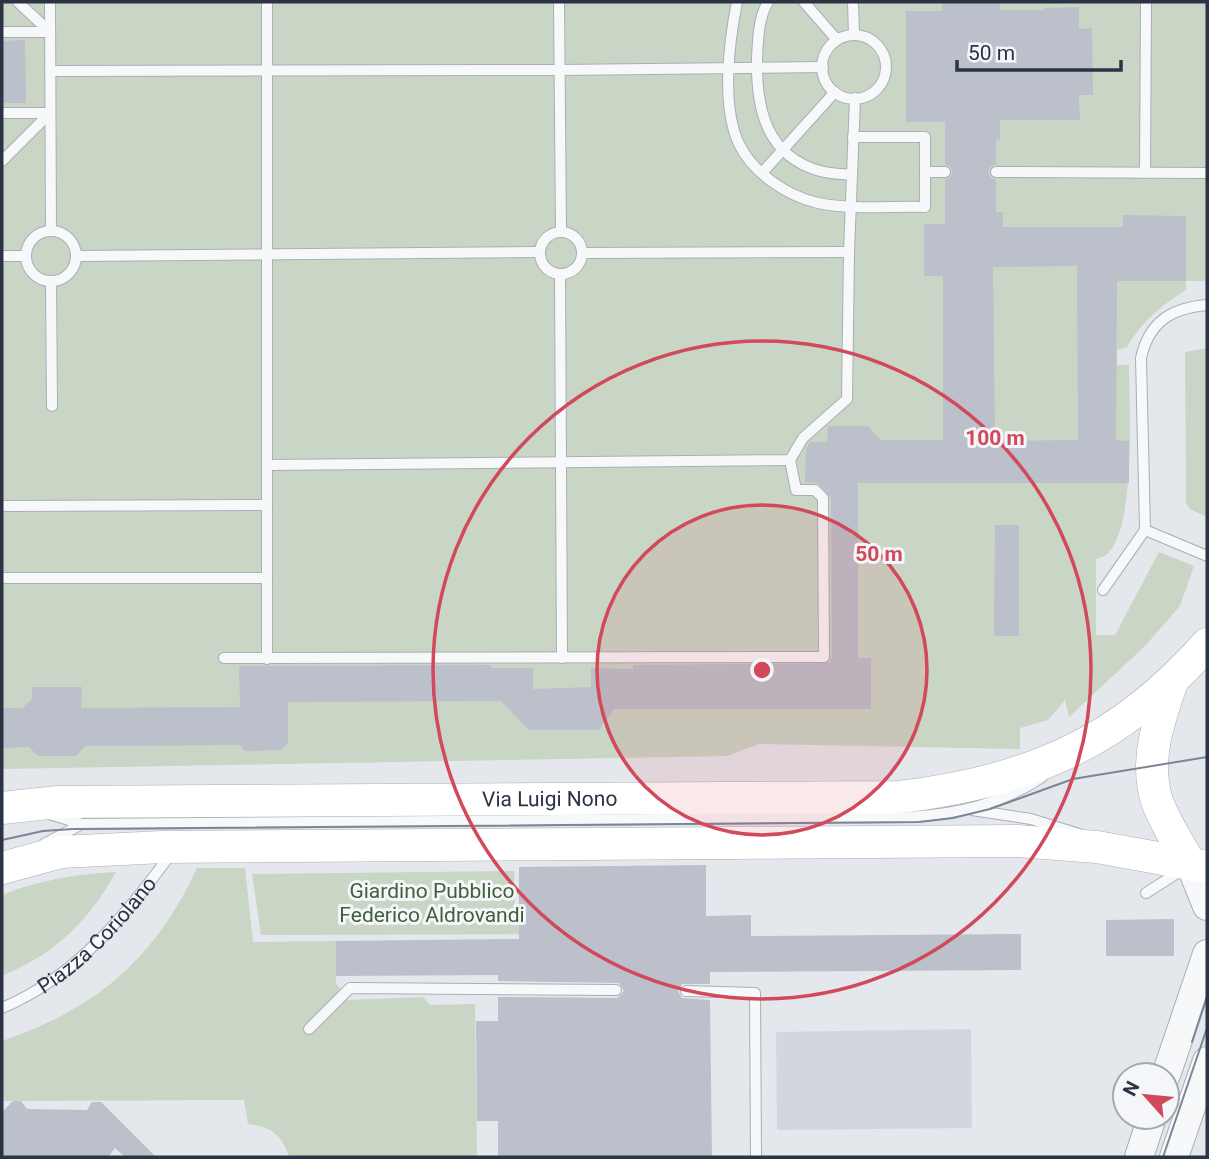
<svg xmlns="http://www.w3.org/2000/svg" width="1209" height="1159" font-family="Roboto,sans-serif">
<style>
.built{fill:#d2d6de}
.green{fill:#c9d6c5}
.building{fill:#bbc0ca;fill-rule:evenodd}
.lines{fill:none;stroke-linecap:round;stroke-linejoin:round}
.service-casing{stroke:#a9aeb7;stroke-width:12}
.tertiary-casing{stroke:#a9aeb7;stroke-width:30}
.secondary-casing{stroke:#a9aeb7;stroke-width:33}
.service{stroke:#f7f8fa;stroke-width:10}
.tertiary{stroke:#f7f8fa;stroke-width:28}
.secondary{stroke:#fff;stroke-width:32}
.tram{stroke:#7d8696;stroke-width:2}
.ring{fill:none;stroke:#d1495b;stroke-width:3.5}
.labels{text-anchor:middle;stroke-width:6;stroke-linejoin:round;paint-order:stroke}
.street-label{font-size:21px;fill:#2b3445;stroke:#f4f6f9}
.park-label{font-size:21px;fill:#3f6138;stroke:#f4f6f9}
.centre{fill:#d1495b;stroke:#f4f6f9;stroke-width:3.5}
.ring-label{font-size:21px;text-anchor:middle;font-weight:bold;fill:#d1495b;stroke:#f4f6f9;stroke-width:6;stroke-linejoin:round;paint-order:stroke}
</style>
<rect width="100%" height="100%" fill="#e4e7ec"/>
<polygon class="built" points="971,1029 972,1128 777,1130 776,1032"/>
<g class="green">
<path d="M2,2H1207V281H1186V290C1161,306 1142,321 1127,347L1117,350V365H1129C1129,405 1137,530 1106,555C1103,557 1099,558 1096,559V635H1115L1159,552L1194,566L1180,606L1146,645L1069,717L1065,700L1048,720L1020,728V749L759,744L727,756L2,769Z"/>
<polygon points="1207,348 1207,517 1190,509 1186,503 1185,352"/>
<path d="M197,868H245L253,942L336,941V983L348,1000L423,997L430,1005L475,1004L477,1157H289C283,1136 270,1126 248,1124L244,1100L2,1101V1041C96,1009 155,959 197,868Z"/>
<polygon points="514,871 515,919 611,919 611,934 261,935 252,874"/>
<path d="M116,872C87,923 56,953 2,976V895C39,880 76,874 116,872Z"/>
</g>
<g class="building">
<path d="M942,2H1000V10H1044V8L1079,7V29L1092,28L1093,95H1079L1080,120H1000V140L996,139V164L990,167L988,173L991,178L996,180V212H1003V227H1123V215L1186,216V281H1117L1116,440L1129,441V483H858V658H871V709H614L599,730H529L501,701L288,702V743L281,750L245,751L240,745L85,746L76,756H38L29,747L2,748V708H22L32,699V687H82L81,708L240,707L239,666L491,665V668H533V689L591,687V668L633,669V665L829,663L832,657L831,498L818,483L805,482L806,449L810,442H827L828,426H868L881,440H943V276H924V224H945V180L951,176L953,171L949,166L945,164V122H906V11H942ZM1077,266L1078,440L995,441L993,267Z"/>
<polygon points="25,40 26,103 2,103 2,41"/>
<polygon points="995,525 1019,525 1019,636 994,636"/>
<polygon points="706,865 706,916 751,915 751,936 1021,934 1021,970 710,972 710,984 682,984 678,991 682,998 710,1000 712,1157 498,1157 498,1121 477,1121 476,1021 498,1021 498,997 617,998 624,991 619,983 498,981 498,975 336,976 336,941 519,939 519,867"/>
<polygon points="1174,919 1174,956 1106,956 1106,920"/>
<polygon points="13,1101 21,1101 27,1109 87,1110 92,1102 101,1102 156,1157 125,1157 115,1148 108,1157 2,1156 2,1112"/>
</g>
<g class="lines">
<g class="service-casing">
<g id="service">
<polyline points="50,2 51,231"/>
<polyline points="267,2 267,659"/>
<polyline points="559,2 561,231"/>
<path d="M737,2C729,42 721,106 739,144C753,173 787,196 818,203C852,210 890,206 925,207V137H853"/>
<path d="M768,2C758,18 758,41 757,59C756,108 766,156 820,171C830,174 842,174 852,175"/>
<polyline points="804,2 837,40"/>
<polyline points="853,2 854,35"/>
<polyline points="2,32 50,32 18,2"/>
<circle cx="854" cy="67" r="32"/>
<polyline points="50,71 560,70 823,67"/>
<polyline points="2,113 50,113 2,161"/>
<polyline points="925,172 945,172"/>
<polyline points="996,172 1207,173"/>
<polyline points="762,173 835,92"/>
<polyline points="1145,173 1146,2"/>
<circle cx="51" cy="256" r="25"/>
<circle cx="561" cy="253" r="21"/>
<polyline points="582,253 849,252"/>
<polyline points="2,256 26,256"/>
<polyline points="76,256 539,252"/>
<polyline points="560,274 562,658"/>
<polyline points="51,281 52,406"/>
<polyline points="267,465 790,460 803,438 847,399 849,252 855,98"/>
<polyline points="2,506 267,505"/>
<polyline points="1145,530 1207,556"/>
<polyline points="2,578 267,578"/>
<path d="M1103,590L1145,530L1141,358C1149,322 1171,308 1207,305"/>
<polyline points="224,658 824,657 823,498 815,490 796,490 790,460"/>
<polyline points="972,810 1031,819 1079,834"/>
<path d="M49,814L82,824L909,817C957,814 1002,804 1042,777"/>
<polyline points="44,844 82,824"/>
<polyline points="1146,893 1182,870"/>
<polyline points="686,991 755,993 756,1157"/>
<path id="s1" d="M2,1008C76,977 127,914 173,851"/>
<polyline points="309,1029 350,988 616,990"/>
</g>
</g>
<g class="tertiary-casing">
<g id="tertiary">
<polyline points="1190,864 1207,906"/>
<polyline points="1166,1075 1207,954"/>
<polyline points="1139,1157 1152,1117"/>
<polyline points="1174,1157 1207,1061"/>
</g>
</g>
<g class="secondary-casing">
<g id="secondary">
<path d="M1172,682C1159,719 1144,761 1157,801C1165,823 1179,844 1190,864"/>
<path id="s2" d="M2,808L58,802L899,797C1028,782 1120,743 1207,644"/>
<polyline points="2,868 61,852 163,847 1017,841 1097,847 1207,867"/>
</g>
</g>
<use href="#service" class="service"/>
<use href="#tertiary" class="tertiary"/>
<use href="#secondary" class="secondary"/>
<g class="tram">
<polyline points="2,840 43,831 73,829 919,822 953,818 990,809 1073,779 1207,757"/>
<polyline points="1192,1042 1207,996"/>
<polyline points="1163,1157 1207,1028"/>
</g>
</g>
<circle cx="762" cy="670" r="165" fill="#d1495b" fill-opacity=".12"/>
<g class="ring">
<circle cx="762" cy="670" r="165"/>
<circle cx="762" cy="670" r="329"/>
</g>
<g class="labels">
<g class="street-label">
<text dy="7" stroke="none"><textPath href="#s2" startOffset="548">Via Luigi Nono</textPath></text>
<text dy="7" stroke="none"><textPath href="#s1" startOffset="121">Piazza Coriolano</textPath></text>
</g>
<g class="park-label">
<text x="432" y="898">Giardino Pubblico<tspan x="432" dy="24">Federico Aldrovandi</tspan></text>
</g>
</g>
<circle cx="762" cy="670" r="10" class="centre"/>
<g class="ring-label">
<text x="995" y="445">100 m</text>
<text x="879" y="561">50 m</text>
</g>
<rect width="1209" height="1159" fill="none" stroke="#2b3445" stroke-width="7"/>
<g transform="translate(1146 1096) rotate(297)"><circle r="33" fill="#f4f6f9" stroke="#a4a8b1" stroke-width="2"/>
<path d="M0-5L12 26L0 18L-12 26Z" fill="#d1495b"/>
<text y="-10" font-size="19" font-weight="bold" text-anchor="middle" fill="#2b3445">N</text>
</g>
<path d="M957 60v10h164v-10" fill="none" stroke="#2b3445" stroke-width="3.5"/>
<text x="968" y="60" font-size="21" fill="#2b3445" stroke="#f4f6f9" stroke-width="5" paint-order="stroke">50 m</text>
</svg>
